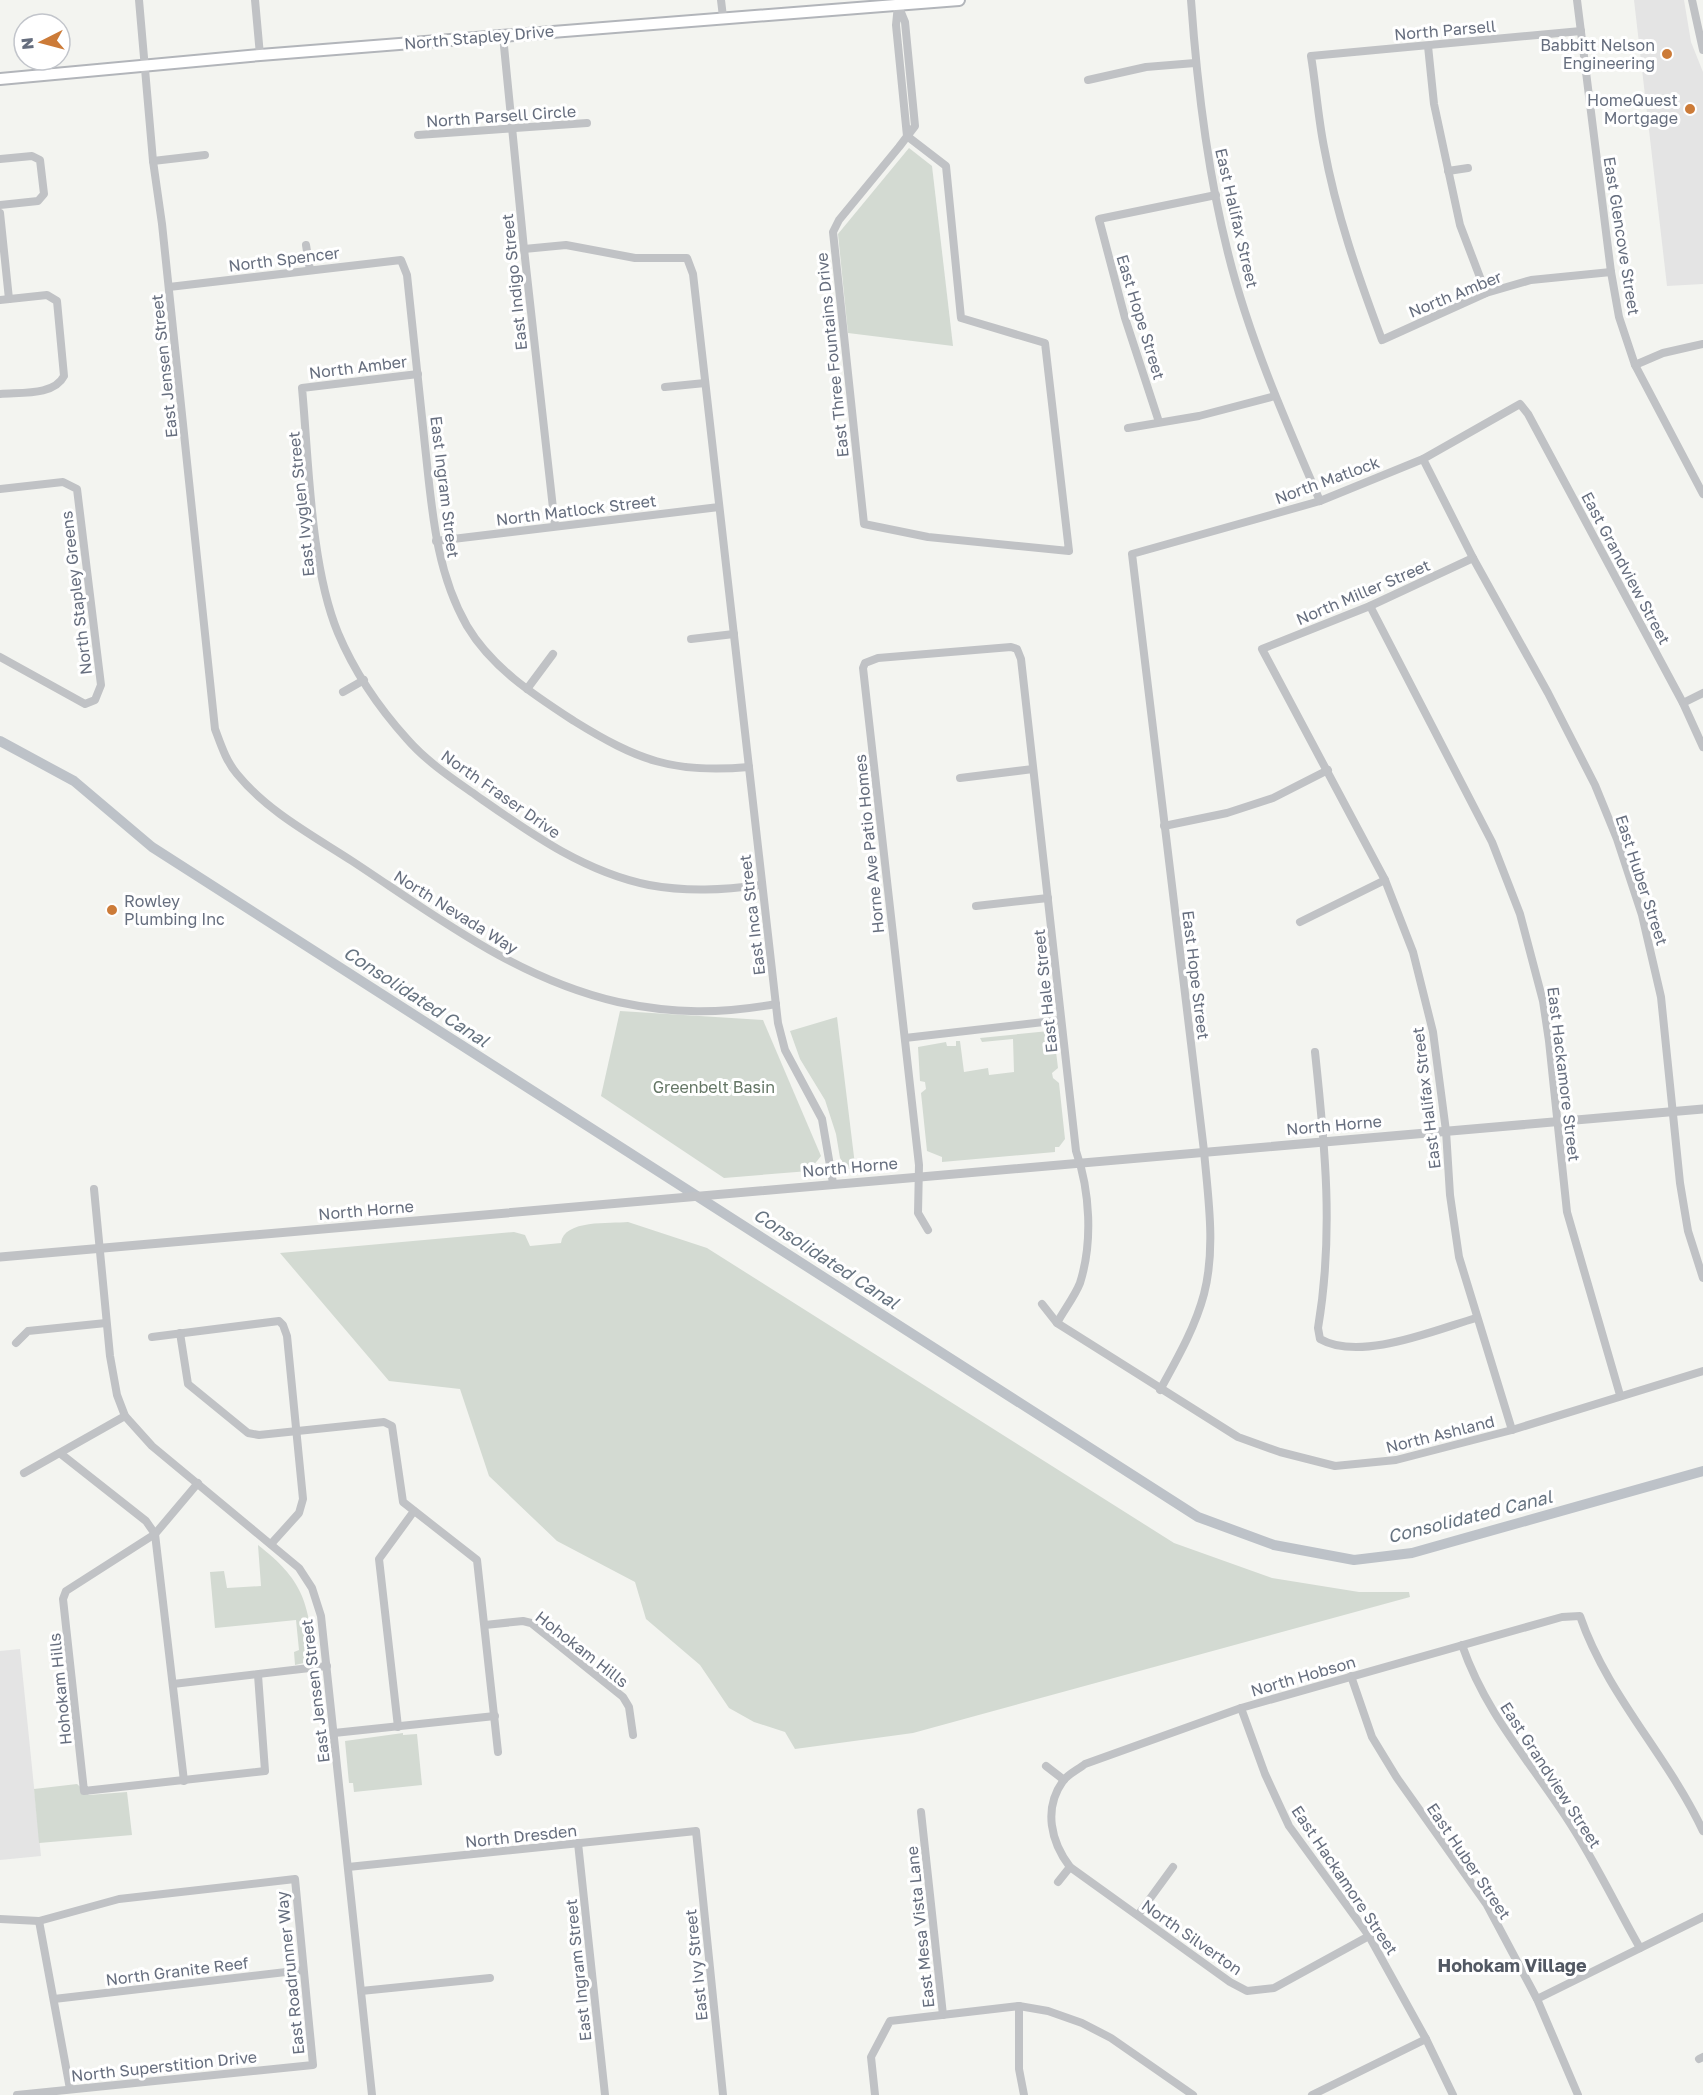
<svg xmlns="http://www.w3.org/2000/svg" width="1703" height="2095" font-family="'Golos Text',sans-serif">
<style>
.built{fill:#e4e4e4}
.green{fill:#d3dad2}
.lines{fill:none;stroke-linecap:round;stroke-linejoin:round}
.canal{stroke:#bdc2c8;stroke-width:10}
.secondary-casing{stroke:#b2b5ba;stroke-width:14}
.minor{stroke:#c0c2c5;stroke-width:8}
.tertiary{stroke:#c0c2c5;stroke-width:9}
.secondary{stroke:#fff;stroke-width:10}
.poi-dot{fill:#cc7b38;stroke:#fff;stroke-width:2}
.labels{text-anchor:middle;stroke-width:6;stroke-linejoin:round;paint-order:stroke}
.street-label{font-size:16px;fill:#666e7e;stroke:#fff}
.poi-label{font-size:16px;fill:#666e7e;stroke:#fff;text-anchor:end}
.park-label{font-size:16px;fill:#647665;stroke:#fff}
.water-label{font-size:18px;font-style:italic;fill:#677481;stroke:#fff}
.neighbourhood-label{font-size:18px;font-weight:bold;fill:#535964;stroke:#fff}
</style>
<rect width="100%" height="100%" fill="#f3f4f0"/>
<g class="built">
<polygon points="1634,0 1684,0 1691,42 1703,72 1703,284 1667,286"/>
<polygon points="20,1649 41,1856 0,1860 0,1651"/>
</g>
<g class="green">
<polygon points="909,148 932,166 953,346 848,333 838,234"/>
<polygon points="620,1011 763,1020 821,1156 809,1171 724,1178 601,1096"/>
<polygon points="837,1017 855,1165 853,1169 847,1169 840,1158 836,1134 825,1100 800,1059 790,1031"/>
<polygon points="1049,1031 1054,1035 1058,1068 1052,1073 1053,1078 1059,1083 1065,1139 1059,1147 1055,1147 1055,1152 942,1162 942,1157 927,1151 921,1093 926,1089 925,1082 920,1081 918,1047 946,1042 947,1046 956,1046 956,1041 960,1041 964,1072 988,1068 989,1075 1014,1072 1013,1039 982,1042 980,1038"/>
<path d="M628,1222L707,1248L1174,1543L1272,1578L1359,1592H1409L1410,1597L913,1733L795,1749L785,1732L754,1722L729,1708L700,1665L646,1619L635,1582L557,1541L489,1476L460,1389L389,1381L280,1253L514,1232L525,1235L530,1246L561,1243C564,1219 610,1224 628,1222Z"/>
<path d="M258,1545C303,1580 308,1601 314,1656L308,1662L295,1665L294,1652L299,1650L296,1620L215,1628L210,1572L224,1571L227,1588L261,1586Z"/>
<polygon points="403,1733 403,1735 417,1734 422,1785 354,1792 353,1783 349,1783 345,1741"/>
<polygon points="77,1784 89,1795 127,1792 132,1835 39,1843 34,1789"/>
</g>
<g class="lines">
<polyline class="canal" points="0,741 74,781 152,847 1198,1517 1274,1545 1354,1560 1412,1553 1703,1471"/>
<g class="secondary-casing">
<polyline id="secondary" points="0,79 260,55 959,0"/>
</g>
<g class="minor">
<path d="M139,0L153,161L162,224L215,729C221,745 226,761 237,774C267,811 312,835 352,861C437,917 517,979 618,1002C674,1014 720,1014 776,1004"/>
<polyline points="255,0 260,55"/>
<polyline points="721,0 723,17"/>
<path d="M1191,0C1197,85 1207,170 1228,253C1249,338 1285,420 1320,501"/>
<polyline points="1577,0 1611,272 1619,317 1635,365 1703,494"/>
<polyline points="1692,0 1703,50"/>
<polyline points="898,5 896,25 907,136 946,166 961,318 1045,343 1069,551 928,537 864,524 833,232 839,220 899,147 915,126 905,22 898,5"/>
<path d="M1581,31L1311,56C1316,86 1318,117 1324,147C1336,213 1358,276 1382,340L1486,293L1531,280L1611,272"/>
<polyline points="503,36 524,249 555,526"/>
<polyline points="1428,46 1434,104 1460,225 1486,293"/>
<polyline points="1088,80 1146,67 1195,63"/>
<polyline points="418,135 587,123"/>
<polyline points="0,159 32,156 40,160 44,194 38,201 0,205"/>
<polyline points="153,161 205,155"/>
<polyline points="1448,171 1468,168"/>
<polyline points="0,213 9,299"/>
<polyline points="306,245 310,270"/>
<polyline points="524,249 566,245 635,258 687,258 693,274 778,1023 785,1050 822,1119 833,1183"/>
<path d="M169,287L401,260L407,275C413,332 419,389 425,446C432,508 435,570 467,626C492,668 534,695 574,721C637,760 673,774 749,767"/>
<path d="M0,300L47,295L57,301L64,376C54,396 20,392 0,394"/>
<polyline points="1635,365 1663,353 1703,344"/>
<path d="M418,374L302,388C309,462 310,565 338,633C354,671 380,709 407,739C427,762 453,779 477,796C530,833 584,872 649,885C687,892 723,890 761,885"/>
<polyline points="665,387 705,383"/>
<polyline points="1159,422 1125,318 1099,219 1216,195"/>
<polyline points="1128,428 1199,416 1275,396"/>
<polyline points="1423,459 1473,558 1548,693 1595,785 1617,839 1642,915 1661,997 1680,1183 1688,1231 1703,1278"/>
<polyline points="0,489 63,482 77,489 101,685 95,700 85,704 0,657"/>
<polyline points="436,541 719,507"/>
<polyline points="1473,558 1370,606 1262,649 1385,880 1413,952 1433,1032 1446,1131 1450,1195 1459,1257 1512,1430"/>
<polyline points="1370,606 1492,842 1520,914 1543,1001 1549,1041 1567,1212 1620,1395"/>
<polyline points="691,639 734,634"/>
<polyline points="527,689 553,654"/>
<polyline points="343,692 364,680"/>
<polyline points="1683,703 1703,693"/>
<polyline points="960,778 1033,769"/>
<polyline points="1164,826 1227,813 1273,798 1328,770"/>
<polyline points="976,906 1048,898"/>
<polyline points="1300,922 1385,880"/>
<polyline points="905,1038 1061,1020"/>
<path d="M1315,1052C1325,1146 1334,1234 1318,1328L1320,1339C1360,1362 1435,1330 1476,1318"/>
<polyline points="94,1189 110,1356 117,1395 125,1416 152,1446 299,1568 312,1588 321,1616 372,2095"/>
<path d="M928,1230L918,1213L919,1165L863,668L865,663L878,658L1011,647L1017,649L1021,659L1076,1151C1090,1191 1093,1242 1080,1283C1075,1296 1064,1310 1057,1323"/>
<polyline points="1042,1304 1057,1323 1238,1437 1280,1452 1335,1466 1396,1460 1512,1430 1703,1371"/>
<polyline points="180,1333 188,1384 248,1433 259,1435 384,1422 392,1426 403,1502 477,1560 498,1752"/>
<polyline points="152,1337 279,1321 283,1325 287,1336 303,1499 299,1513 271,1544"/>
<polyline points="16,1343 28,1331 106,1323"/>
<path d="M1160,1390C1177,1359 1195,1328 1204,1294C1216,1248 1208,1197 1204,1151L1132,554L1320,501L1423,459L1520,404L1528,414L1683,703L1703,747"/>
<polyline points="61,1454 146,1521 155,1534 184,1781"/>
<polyline points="24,1473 125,1416"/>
<polyline points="198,1483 155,1534 66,1591 63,1599 84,1791 265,1771 258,1675"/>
<polyline points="485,1625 523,1621 531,1623 623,1697 629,1707 633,1735"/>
<path d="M1462,1645C1486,1714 1529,1760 1568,1820C1595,1861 1616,1906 1640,1948"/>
<polyline points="1351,1676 1372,1737 1397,1778 1487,1905 1537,1999 1578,2095"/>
<polyline points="173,1684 327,1666"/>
<polyline points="1241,1708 1265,1774 1289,1826 1369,1936 1426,2039 1453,2095"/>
<polyline points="398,1727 379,1559 414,1511"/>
<polyline points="334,1733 495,1716"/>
<polyline points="1046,1766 1064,1780"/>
<polyline points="921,1812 943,2015"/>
<polyline points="578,1843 605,2095"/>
<polyline points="348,1867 696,1831 723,2095"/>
<polyline points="1058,1882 1070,1867"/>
<polyline points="1138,1915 1173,1867"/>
<polyline points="0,1919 39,1921 119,1899 295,1879 313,2065 17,2095"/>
<polyline points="39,1921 70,2089"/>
<path d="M1369,1936L1274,1988L1247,1991L1230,1982L1070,1867C1051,1842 1043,1809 1063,1781C1068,1774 1079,1769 1085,1764L1241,1708L1562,1617L1580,1616C1607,1695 1668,1756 1703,1831"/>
<polyline points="361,1991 490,1978"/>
<polyline points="54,1999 303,1970"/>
<polyline points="1537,1999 1703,1917"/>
<polyline points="1019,2006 1019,2069 1024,2095"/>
<polyline points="1699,2059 1703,2057"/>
<polyline points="875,2095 871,2057 890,2021 1019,2006 1048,2011 1082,2023 1111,2038 1193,2095"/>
<polyline points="1312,2095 1426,2039"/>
</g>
<polyline class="tertiary" points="0,1257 1703,1109"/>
<use href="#secondary" class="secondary"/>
</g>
<g class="poi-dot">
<circle cx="1667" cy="54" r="6"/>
<circle cx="1690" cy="109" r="6"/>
<circle cx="112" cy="910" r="6"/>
</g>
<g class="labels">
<g class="street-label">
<text transform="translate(1445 30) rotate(-5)" y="6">North Parsell</text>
<text transform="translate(479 37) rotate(-5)" y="6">North Stapley Drive</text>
<text transform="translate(501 116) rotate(-4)" y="6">North Parsell Circle</text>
<text transform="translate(1237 218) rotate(77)" y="6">East Halifax Street</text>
<text transform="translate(1622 236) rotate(81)" y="6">East Glencove Street</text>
<text transform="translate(284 259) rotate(-7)" y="6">North Spencer</text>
<text transform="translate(514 282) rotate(-96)" y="6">East Indigo Street</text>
<text transform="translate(1455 294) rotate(-22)" y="6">North Amber</text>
<text transform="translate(1141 317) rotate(73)" y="6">East Hope Street</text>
<text transform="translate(832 355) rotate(-96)" y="6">East Three Fountains Drive</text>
<text transform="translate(164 366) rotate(-96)" y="6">East Jensen Street</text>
<text transform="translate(358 367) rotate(-7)" y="6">North Amber</text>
<text transform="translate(1327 480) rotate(-20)" y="6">North Matlock</text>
<text transform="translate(445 487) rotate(83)" y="6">East Ingram Street</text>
<text transform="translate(301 504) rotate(-96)" y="6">East Ivyglen Street</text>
<text transform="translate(576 510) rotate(-7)" y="6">North Matlock Street</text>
<text transform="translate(1626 568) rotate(62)" y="6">East Grandview Street</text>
<text transform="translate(1363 592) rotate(-23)" y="6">North Miller Street</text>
<text transform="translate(76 593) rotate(-97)" y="6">North Stapley Greens</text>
<text transform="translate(501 794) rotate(35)" y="6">North Fraser Drive</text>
<text transform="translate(869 844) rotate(-96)" y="6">Horne Ave Patio Homes</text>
<text transform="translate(1642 880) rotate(72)" y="6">East Huber Street</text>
<text transform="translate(456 912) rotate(32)" y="6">North Nevada Way</text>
<text transform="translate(752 915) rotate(-97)" y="6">East Inca Street</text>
<text transform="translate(1196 975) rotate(83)" y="6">East Hope Street</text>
<text transform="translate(1045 991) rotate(-96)" y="6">East Hale Street</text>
<text transform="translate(1564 1074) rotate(83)" y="6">East Hackamore Street</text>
<text transform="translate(1426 1098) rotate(-97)" y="6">East Halifax Street</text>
<text transform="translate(1334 1125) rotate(-5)" y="6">North Horne</text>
<text transform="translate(850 1167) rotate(-5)" y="6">North Horne</text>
<text transform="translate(366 1210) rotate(-5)" y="6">North Horne</text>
<text transform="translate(1440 1434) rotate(-14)" y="6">North Ashland</text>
<text transform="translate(582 1649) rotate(38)" y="6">Hohokam Hills</text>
<text transform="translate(1303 1676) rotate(-16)" y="6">North Hobson</text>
<text transform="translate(60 1689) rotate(-96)" y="6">Hohokam Hills</text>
<text transform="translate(315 1691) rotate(-97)" y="6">East Jensen Street</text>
<text transform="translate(1551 1775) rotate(57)" y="6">East Grandview Street</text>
<text transform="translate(521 1836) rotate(-6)" y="6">North Dresden</text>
<text transform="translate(1469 1861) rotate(56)" y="6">East Huber Street</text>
<text transform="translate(1345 1880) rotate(56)" y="6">East Hackamore Street</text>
<text transform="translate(920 1927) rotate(-96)" y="6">East Mesa Vista Lane</text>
<text transform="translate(1192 1937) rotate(35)" y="6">North Silverton</text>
<text transform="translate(696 1965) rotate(-96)" y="6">East Ivy Street</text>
<text transform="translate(578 1970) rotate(-96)" y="6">East Ingram Street</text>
<text transform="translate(177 1971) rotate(-7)" y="6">North Granite Reef</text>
<text transform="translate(290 1973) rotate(-96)" y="6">East Roadrunner Way</text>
<text transform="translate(164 2066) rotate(-6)" y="6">North Superstition Drive</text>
</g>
<g class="poi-label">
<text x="1655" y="51">Babbitt Nelson<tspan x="1655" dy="18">Engineering</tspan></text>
<text x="1678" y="106">HomeQuest<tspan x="1678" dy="18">Mortgage</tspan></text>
<text x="124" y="907" text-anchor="start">Rowley<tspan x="124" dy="18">Plumbing Inc</tspan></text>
</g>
<g class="park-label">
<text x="714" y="1093">Greenbelt Basin</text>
</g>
<g class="water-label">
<text transform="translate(416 997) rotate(33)" y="6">Consolidated Canal</text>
<text transform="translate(826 1259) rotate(33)" y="6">Consolidated Canal</text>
<text transform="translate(1470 1517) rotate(-14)" y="6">Consolidated Canal</text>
</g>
<g class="neighbourhood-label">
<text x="1512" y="1972">Hohokam Village</text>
</g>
</g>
<g transform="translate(42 42) rotate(264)"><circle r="28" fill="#ffffff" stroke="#c2c5cb" stroke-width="1.5"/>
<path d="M0-4.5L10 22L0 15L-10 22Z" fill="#cc7b38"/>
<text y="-9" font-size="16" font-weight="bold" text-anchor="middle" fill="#666e7e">N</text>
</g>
</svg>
